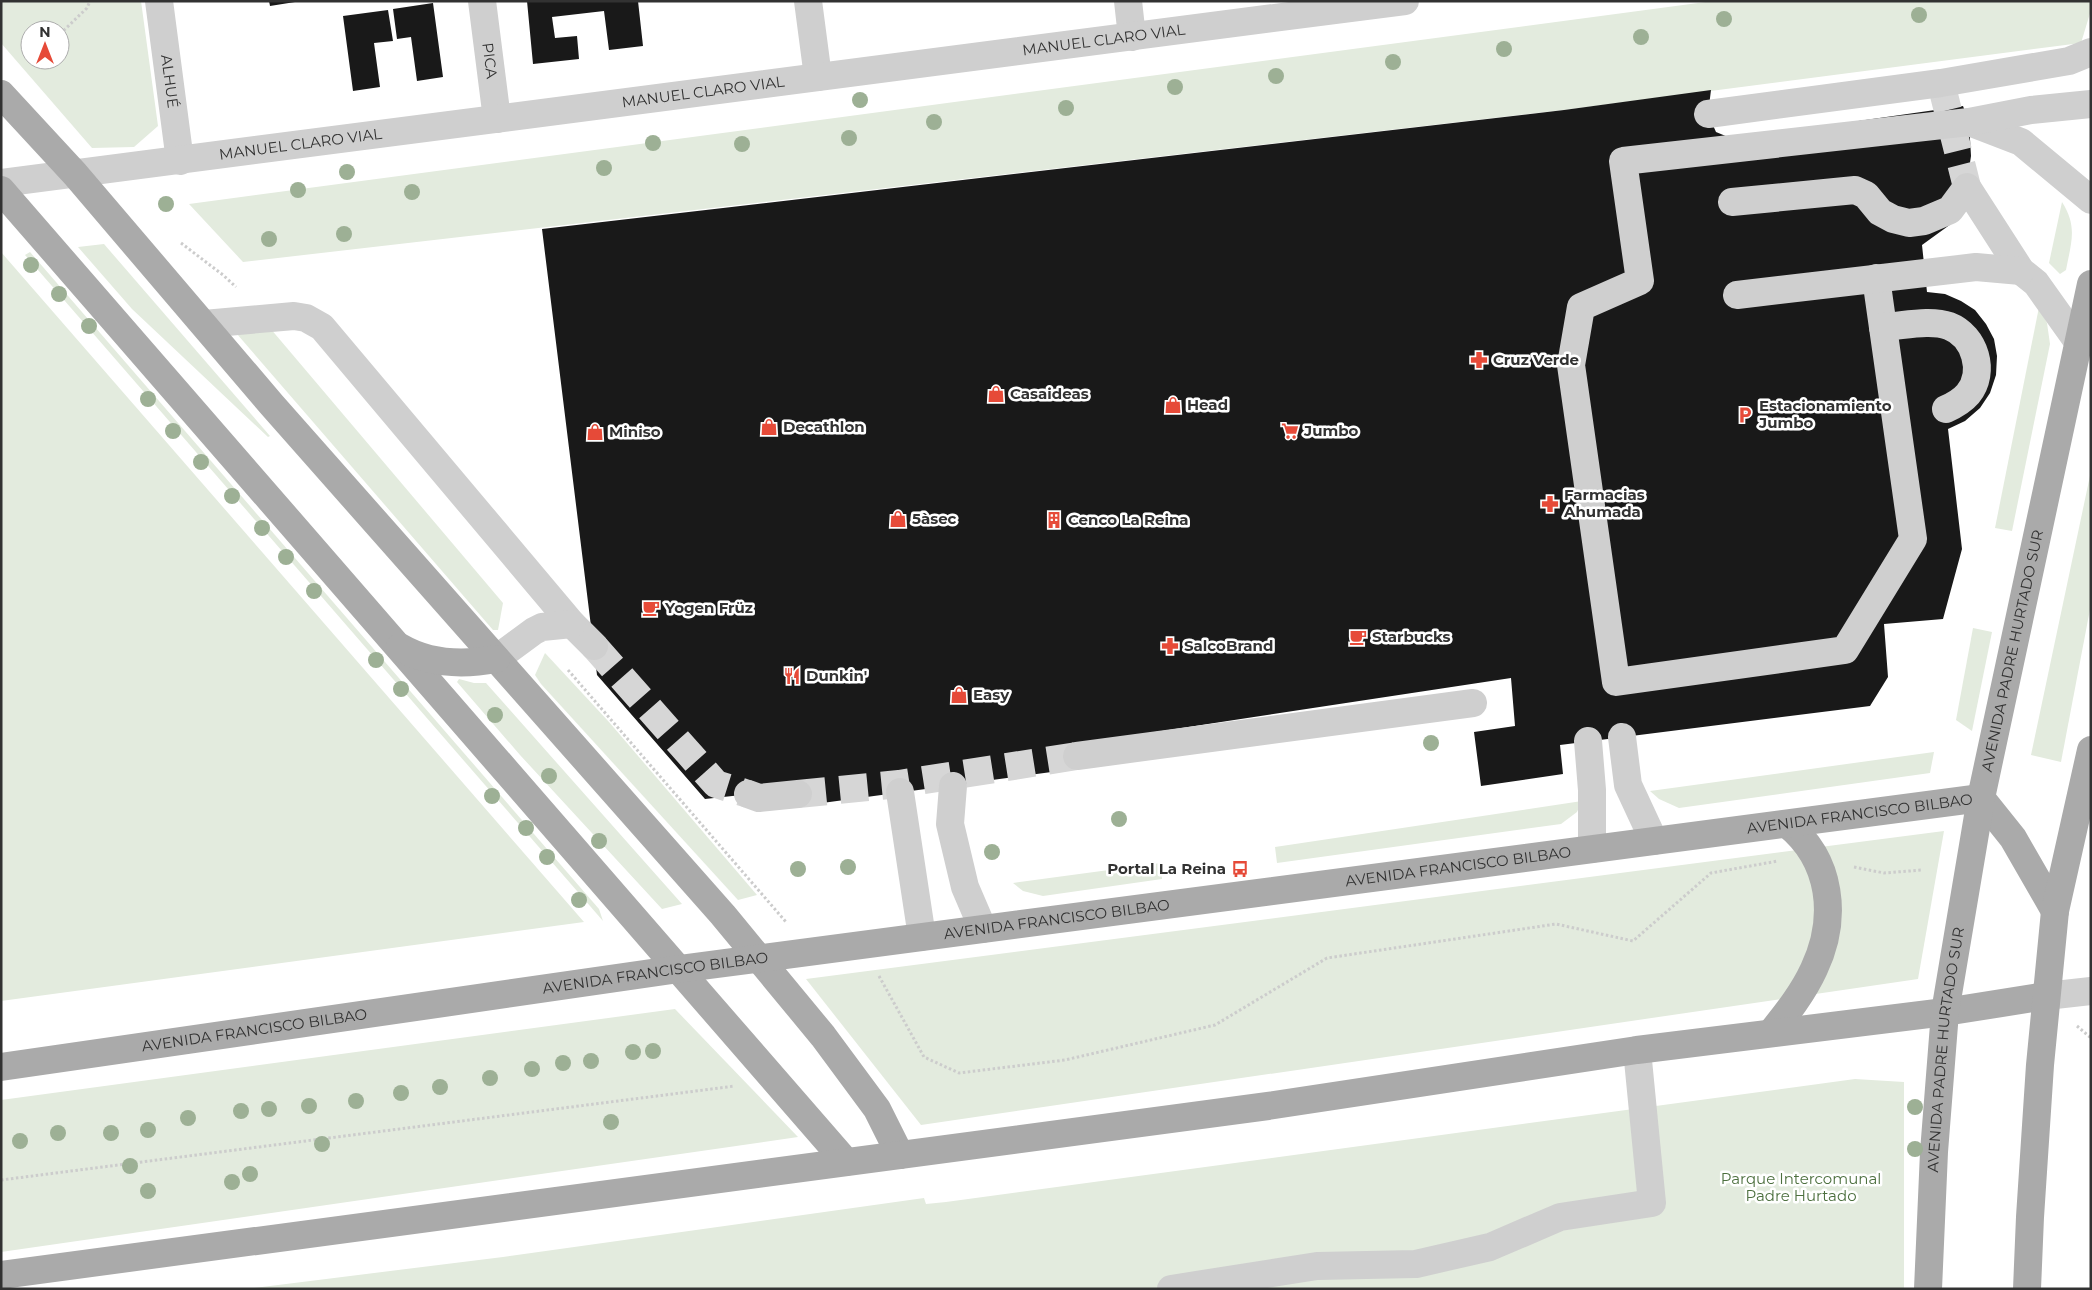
<svg xmlns="http://www.w3.org/2000/svg" width="2092" height="1290" font-family="Montserrat,sans-serif">
<style>
.green{fill:#e3ebde;fill-rule:evenodd}
.building{fill:#191919}
.lines{fill:none;stroke-linecap:round;stroke-linejoin:round}
.minor-tunnel{stroke:#d6d6d6;stroke-width:28;stroke-dasharray:28 14;stroke-linecap:butt}
.path{stroke:#ccc;stroke-width:3;stroke-dasharray:2.5 2.5;stroke-linecap:butt}
.minor{stroke:#cfcfcf;stroke-width:28}
.major{stroke:#aaa;stroke-width:28}
.tree{fill:#9db095}
.labels{text-anchor:middle;stroke-width:5;stroke-linejoin:round;paint-order:stroke}
.street-label{font-size:15px;fill:#323232;stroke:#fff}
.poi-label{font-size:15px;font-weight:bold;fill:#323232;stroke:#fff;text-anchor:start}
.park-label{font-size:15px;fill:#4c6f3e;stroke:#fff}
</style>
<rect width="100%" height="100%" fill="#fff"/>
<g class="green">
<path d="M1,1H141L158,126L134,147L92,148L1,43ZM30,30H60V60H30Z"/>
<polygon points="1713,1 2091,1 2091,10 2081,43 1564,110 243,262 189,204"/>
<path d="M2062,202C2078,227 2071,243 2066,270L2060,274L2049,263Z"/>
<polygon points="104,244 270,436 268,437 132,309 78,247"/>
<polygon points="1,252 584,922 1,1001"/>
<polygon points="30,252 599,909 603,921 25,255"/>
<polygon points="2039,307 2047,323 2050,344 2012,531 1995,528"/>
<polygon points="270,328 503,603 498,630 493,630 237,334"/>
<polygon points="2091,471 2091,604 2061,762 2031,755"/>
<polygon points="1973,628 1992,632 1972,731 1956,720"/>
<polygon points="545,653 609,722 757,895 738,900 541,684 535,675"/>
<polygon points="459,679 474,683 486,683 682,904 662,909 520,755 457,682"/>
<polygon points="1934,752 1930,773 1679,808 1659,799 1650,791"/>
<polygon points="1582,801 1577,812 1561,824 1277,863 1275,847"/>
<polygon points="1944,831 1918,979 921,1125 806,979"/>
<polygon points="1161,863 1162,879 1043,896 1023,891 1013,883"/>
<polygon points="675,1009 798,1137 1,1252 1,1100"/>
<polygon points="1855,1079 1904,1082 1904,1289 245,1289 503,1257 924,1198 926,1204 946,1202"/>
</g>
<g class="building">
<polygon points="269,1 295,1 295,2 270,6"/>
<polygon points="527,1 638,1 643,46 609,50 604,11 552,17 555,38 577,36 579,59 533,64"/>
<polygon points="433,3 443,77 417,81 411,37 397,39 393,9"/>
<polygon points="388,10 393,41 374,43 380,87 353,91 343,16"/>
<polygon points="1711,90 1708,114 1716,132 1733,139 1963,106 1969,122 1971,156 1962,216 1922,245 1927,292 1945,294 1961,301 1975,310 1986,324 1994,339 1997,356 1996,375 1990,393 1980,408 1965,421 1948,429 1962,549 1943,619 1884,624 1888,677 1870,706 1560,745 1563,774 1481,786 1474,732 1515,726 1511,678 1083,743 1074,769 800,806 797,789 705,799 597,675 542,229 1564,110"/>
</g>
<g class="lines">
<g class="minor-tunnel">
<polyline points="1941,83 1967,187"/>
<polyline points="594,646 716,784 748,794"/>
<polyline points="798,794 899,784 1077,756"/>
</g>
<g class="path">
<polyline points="60,34 87,8 90,1"/>
<polyline points="181,243 223,275 236,287"/>
<polyline points="568,670 786,922"/>
<polyline points="1854,867 1884,873 1922,870"/>
<polyline points="879,976 924,1057 959,1073 1065,1060 1215,1025 1327,958 1556,924 1633,941 1711,873 1778,861"/>
<polyline points="2077,1026 2091,1038"/>
<polyline points="1,1180 735,1086"/>
</g>
<g class="minor">
<path id="s1" d="M159,1L180,161"/>
<path id="s2" d="M482,1L497,119"/>
<polyline points="808,1 818,77"/>
<polyline points="1128,1 1132,37"/>
<polyline points="1708,114 1941,83 2069,61 2091,52"/>
<polyline points="1969,122 2021,142 2091,200"/>
<path id="s3" d="M1,183L1405,1"/>
<polyline points="1732,202 1855,190 1866,195 1880,212 1893,219 1909,223 1924,221 1950,210 1967,187 2021,271 2036,283 2078,342"/>
<polyline points="1876,278 1913,539 1845,650 1616,682 1571,365 1581,307 1640,281 1623,161 1969,122 2031,110 2091,104"/>
<polyline points="1737,295 1976,267 2021,271"/>
<polyline points="204,324 294,316 306,318 322,327 572,624 594,646"/>
<path d="M1883,327C1903,326 1930,319 1949,326C1975,336 1986,372 1968,394C1962,401 1955,405 1946,409"/>
<polyline points="496,659 534,631 542,627 572,624"/>
<polyline points="1622,737 1628,785 1654,841"/>
<polyline points="1588,741 1592,790 1592,849"/>
<polyline points="1077,756 1473,703"/>
<polyline points="953,786 950,824 965,887 983,929"/>
<polyline points="900,792 922,937"/>
<polyline points="748,794 759,798 798,794"/>
<polyline points="2046,996 2091,991"/>
<polyline points="1171,1289 1317,1266 1416,1264 1490,1247 1560,1217 1652,1203 1637,1050"/>
</g>
<g class="major">
<polyline points="1,94 75,174 272,405 723,915 823,1036 877,1109 900,1155"/>
<polyline points="1,190 846,1162"/>
<path d="M400,647C429,664 464,665 496,659"/>
<polyline points="1981,798 2013,838 2055,911"/>
<path d="M1771,1033C1787,1013 1803,993 1814,969C1838,918 1832,860 1787,824"/>
<path id="s4" d="M1,1067L679,969L1981,798"/>
<polyline points="1,1275 1268,1106 1637,1050 1945,1012 2046,996"/>
<path id="s5" d="M1928,1289L1934,1152L1945,1012L1981,798L2091,284"/>
<polyline points="2027,1289 2030,1217 2040,1065 2055,911 2091,750"/>
</g>
</g>
<g class="tree">
<circle cx="1919" cy="15" r="8"/>
<circle cx="1724" cy="19" r="8"/>
<circle cx="1641" cy="37" r="8"/>
<circle cx="1504" cy="49" r="8"/>
<circle cx="1393" cy="62" r="8"/>
<circle cx="1276" cy="76" r="8"/>
<circle cx="1175" cy="87" r="8"/>
<circle cx="860" cy="100" r="8"/>
<circle cx="1066" cy="108" r="8"/>
<circle cx="934" cy="122" r="8"/>
<circle cx="849" cy="138" r="8"/>
<circle cx="653" cy="143" r="8"/>
<circle cx="742" cy="144" r="8"/>
<circle cx="604" cy="168" r="8"/>
<circle cx="347" cy="172" r="8"/>
<circle cx="298" cy="190" r="8"/>
<circle cx="412" cy="192" r="8"/>
<circle cx="166" cy="204" r="8"/>
<circle cx="344" cy="234" r="8"/>
<circle cx="269" cy="239" r="8"/>
<circle cx="31" cy="265" r="8"/>
<circle cx="59" cy="294" r="8"/>
<circle cx="89" cy="326" r="8"/>
<circle cx="148" cy="399" r="8"/>
<circle cx="173" cy="431" r="8"/>
<circle cx="201" cy="462" r="8"/>
<circle cx="232" cy="496" r="8"/>
<circle cx="262" cy="528" r="8"/>
<circle cx="286" cy="557" r="8"/>
<circle cx="314" cy="591" r="8"/>
<circle cx="376" cy="660" r="8"/>
<circle cx="401" cy="689" r="8"/>
<circle cx="495" cy="715" r="8"/>
<circle cx="1431" cy="743" r="8"/>
<circle cx="549" cy="776" r="8"/>
<circle cx="492" cy="796" r="8"/>
<circle cx="1119" cy="819" r="8"/>
<circle cx="526" cy="828" r="8"/>
<circle cx="599" cy="841" r="8"/>
<circle cx="992" cy="852" r="8"/>
<circle cx="547" cy="857" r="8"/>
<circle cx="848" cy="867" r="8"/>
<circle cx="798" cy="869" r="8"/>
<circle cx="579" cy="900" r="8"/>
<circle cx="653" cy="1051" r="8"/>
<circle cx="633" cy="1052" r="8"/>
<circle cx="591" cy="1061" r="8"/>
<circle cx="563" cy="1063" r="8"/>
<circle cx="532" cy="1069" r="8"/>
<circle cx="490" cy="1078" r="8"/>
<circle cx="440" cy="1087" r="8"/>
<circle cx="401" cy="1093" r="8"/>
<circle cx="356" cy="1101" r="8"/>
<circle cx="309" cy="1106" r="8"/>
<circle cx="1915" cy="1107" r="8"/>
<circle cx="269" cy="1109" r="8"/>
<circle cx="241" cy="1111" r="8"/>
<circle cx="188" cy="1118" r="8"/>
<circle cx="611" cy="1122" r="8"/>
<circle cx="148" cy="1130" r="8"/>
<circle cx="58" cy="1133" r="8"/>
<circle cx="111" cy="1133" r="8"/>
<circle cx="20" cy="1141" r="8"/>
<circle cx="322" cy="1144" r="8"/>
<circle cx="1915" cy="1149" r="8"/>
<circle cx="130" cy="1166" r="8"/>
<circle cx="250" cy="1174" r="8"/>
<circle cx="232" cy="1182" r="8"/>
<circle cx="148" cy="1191" r="8"/>
</g>
<defs>
<g id="pharmacy-bare" transform="scale(1.35)"><path d="M-2-6h4v4h4v4h-4v4h-4v-4h-4v-4h4Z" fill="#e64a38" stroke="#fff" stroke-width="2.5" paint-order="stroke"/></g>
<g id="shop-bare" transform="scale(1.35)"><path d="M-5-2.5h2.3a2.7 3.5 0 0 1 5.4 0H5L5.5 6h-11ZM-1.5-2.5h3a1.5 2.3 0 0 0-3 0Z" fill="#e64a38" stroke="#fff" stroke-width="2.5" paint-order="stroke"/></g>
<g id="parking-bare" transform="scale(1.35)"><path d="M-3.5-5.5H1a3.5 3.5 0 0 1 0 7H-1V5.5H-3.5ZM-1-3.4V-.6H.8a1.4 1.4 0 0 0 0-2.8Z" fill="#e64a38" stroke="#fff" stroke-width="2.5" paint-order="stroke"/></g>
<g id="supermarket-bare" transform="scale(1.35)"><path d="M-6-5.5h2.5l.6 2H6L4.5 2H-2.5L-4.4-4H-6ZM-1.5 3.2a1.3 1.3 0 1 0 .1 0ZM3 3.2a1.3 1.3 0 1 0 .1 0Z" fill="#e64a38" stroke="#fff" stroke-width="2.5" paint-order="stroke"/></g>
<g id="building-bare" transform="scale(1.35)"><path d="M-4-6H4V6H1V3H-1V6H-4ZM-2.5-4.3h1.7v1.8h-1.7ZM.8-4.3h1.7v1.8H.8ZM-2.5-1h1.7V.8h-1.7ZM.8-1h1.7V.8H.8Z" fill="#e64a38" stroke="#fff" stroke-width="2.5" paint-order="stroke"/></g>
<g id="cafe-bare" transform="scale(1.35)"><path d="M-5.5-4.5H6V0H3Q3 3.5 0 3.5H-2.5Q-5.5 3.5-5.5 0ZM3-3.2v2h1.7v-2ZM-6 4.5H4V6H-6Z" fill="#e64a38" stroke="#fff" stroke-width="2.5" paint-order="stroke"/></g>
<g id="restaurant-bare" transform="scale(1.35)"><path d="M-5-6h1v4h1v-4h1v4h1v-4h1v5L-1.5 .5V6h-2V.5L-5-1ZM5-6V6H3V1.5H1.5Q1.5-4 5-6Z" fill="#e64a38" stroke="#fff" stroke-width="2.5" paint-order="stroke"/></g>
<g id="bus-bare" transform="scale(1.35)"><path d="M-5-6H5V4H4V6H2V4H-2V6H-4V4H-5ZM-3.5-4V0h7V-4ZM-3.5 1.2v1.5H-2V1.2ZM2 1.2v1.5H3.5V1.2Z" fill="#e64a38" stroke="#fff" stroke-width="2.5" paint-order="stroke"/></g>
</defs>
<g fill-rule="evenodd">
<use href="#pharmacy-bare" x="1479" y="360"/>
<use href="#shop-bare" x="996" y="394"/>
<use href="#shop-bare" x="1173" y="405"/>
<use href="#parking-bare" x="1745" y="415"/>
<use href="#shop-bare" x="769" y="427"/>
<use href="#supermarket-bare" x="1290" y="431"/>
<use href="#shop-bare" x="595" y="432"/>
<use href="#pharmacy-bare" x="1550" y="504"/>
<use href="#shop-bare" x="898" y="519"/>
<use href="#building-bare" x="1054" y="520"/>
<use href="#cafe-bare" x="651" y="608"/>
<use href="#cafe-bare" x="1358" y="637"/>
<use href="#pharmacy-bare" x="1170" y="646"/>
<use href="#restaurant-bare" x="792" y="676"/>
<use href="#shop-bare" x="959" y="695"/>
<use href="#bus-bare" x="1240" y="869"/>
</g>
<g class="labels">
<g class="street-label">
<text dy="5" stroke="none"><textPath href="#s3" startOffset="1112">MANUEL CLARO VIAL</textPath></text>
<text dy="5" stroke="none"><textPath href="#s2" startOffset="60">PICA</textPath></text>
<text dy="5" stroke="none"><textPath href="#s1" startOffset="81">ALHUÉ</textPath></text>
<text dy="5" stroke="none"><textPath href="#s3" startOffset="708">MANUEL CLARO VIAL</textPath></text>
<text dy="5" stroke="none"><textPath href="#s3" startOffset="302">MANUEL CLARO VIAL</textPath></text>
<text dy="5" stroke="none"><textPath href="#s5" startOffset="645">AVENIDA PADRE HURTADO SUR</textPath></text>
<text dy="5" stroke="none"><textPath href="#s4" startOffset="1876">AVENIDA FRANCISCO BILBAO</textPath></text>
<text dy="5" stroke="none"><textPath href="#s4" startOffset="1471">AVENIDA FRANCISCO BILBAO</textPath></text>
<text dy="5" stroke="none"><textPath href="#s4" startOffset="1066">AVENIDA FRANCISCO BILBAO</textPath></text>
<text dy="5" stroke="none"><textPath href="#s4" startOffset="661">AVENIDA FRANCISCO BILBAO</textPath></text>
<text dy="5" stroke="none"><textPath href="#s4" startOffset="256">AVENIDA FRANCISCO BILBAO</textPath></text>
<text dy="5" stroke="none"><textPath href="#s5" startOffset="240">AVENIDA PADRE HURTADO SUR</textPath></text>
</g>
<g class="poi-label">
<text x="1493" y="365">Cruz Verde</text>
<text x="1010" y="399">Casaideas</text>
<text x="1187" y="410">Head</text>
<text x="1759" y="411">Estacionamiento<tspan x="1759" dy="17">Jumbo</tspan></text>
<text x="783" y="432">Decathlon</text>
<text x="1304" y="436">Jumbo</text>
<text x="609" y="437">Miniso</text>
<text x="1564" y="500">Farmacias<tspan x="1564" dy="17">Ahumada</tspan></text>
<text x="912" y="524">5àsec</text>
<text x="1068" y="525">Cenco La Reina</text>
<text x="665" y="613">Yogen Früz</text>
<text x="1372" y="642">Starbucks</text>
<text x="1184" y="651">SalcoBrand</text>
<text x="806" y="681">Dunkin'</text>
<text x="973" y="700">Easy</text>
<text x="1226" y="874" text-anchor="end">Portal La Reina</text>
</g>
<g class="park-label">
<text x="1801" y="1184">Parque Intercomunal<tspan x="1801" dy="17">Padre Hurtado</tspan></text>
</g>
</g>
<rect width="2092" height="1290" fill="none" stroke="#323232" stroke-width="5"/>
<g transform="translate(45 45)"><circle r="24" fill="#ffffff" stroke="#adadad"/>
<path d="M0-4L9 19L0 12L-9 19Z" fill="#e64a38"/>
<text y="-8" font-size="14" font-weight="bold" text-anchor="middle" fill="#323232">N</text>
</g>
</svg>
